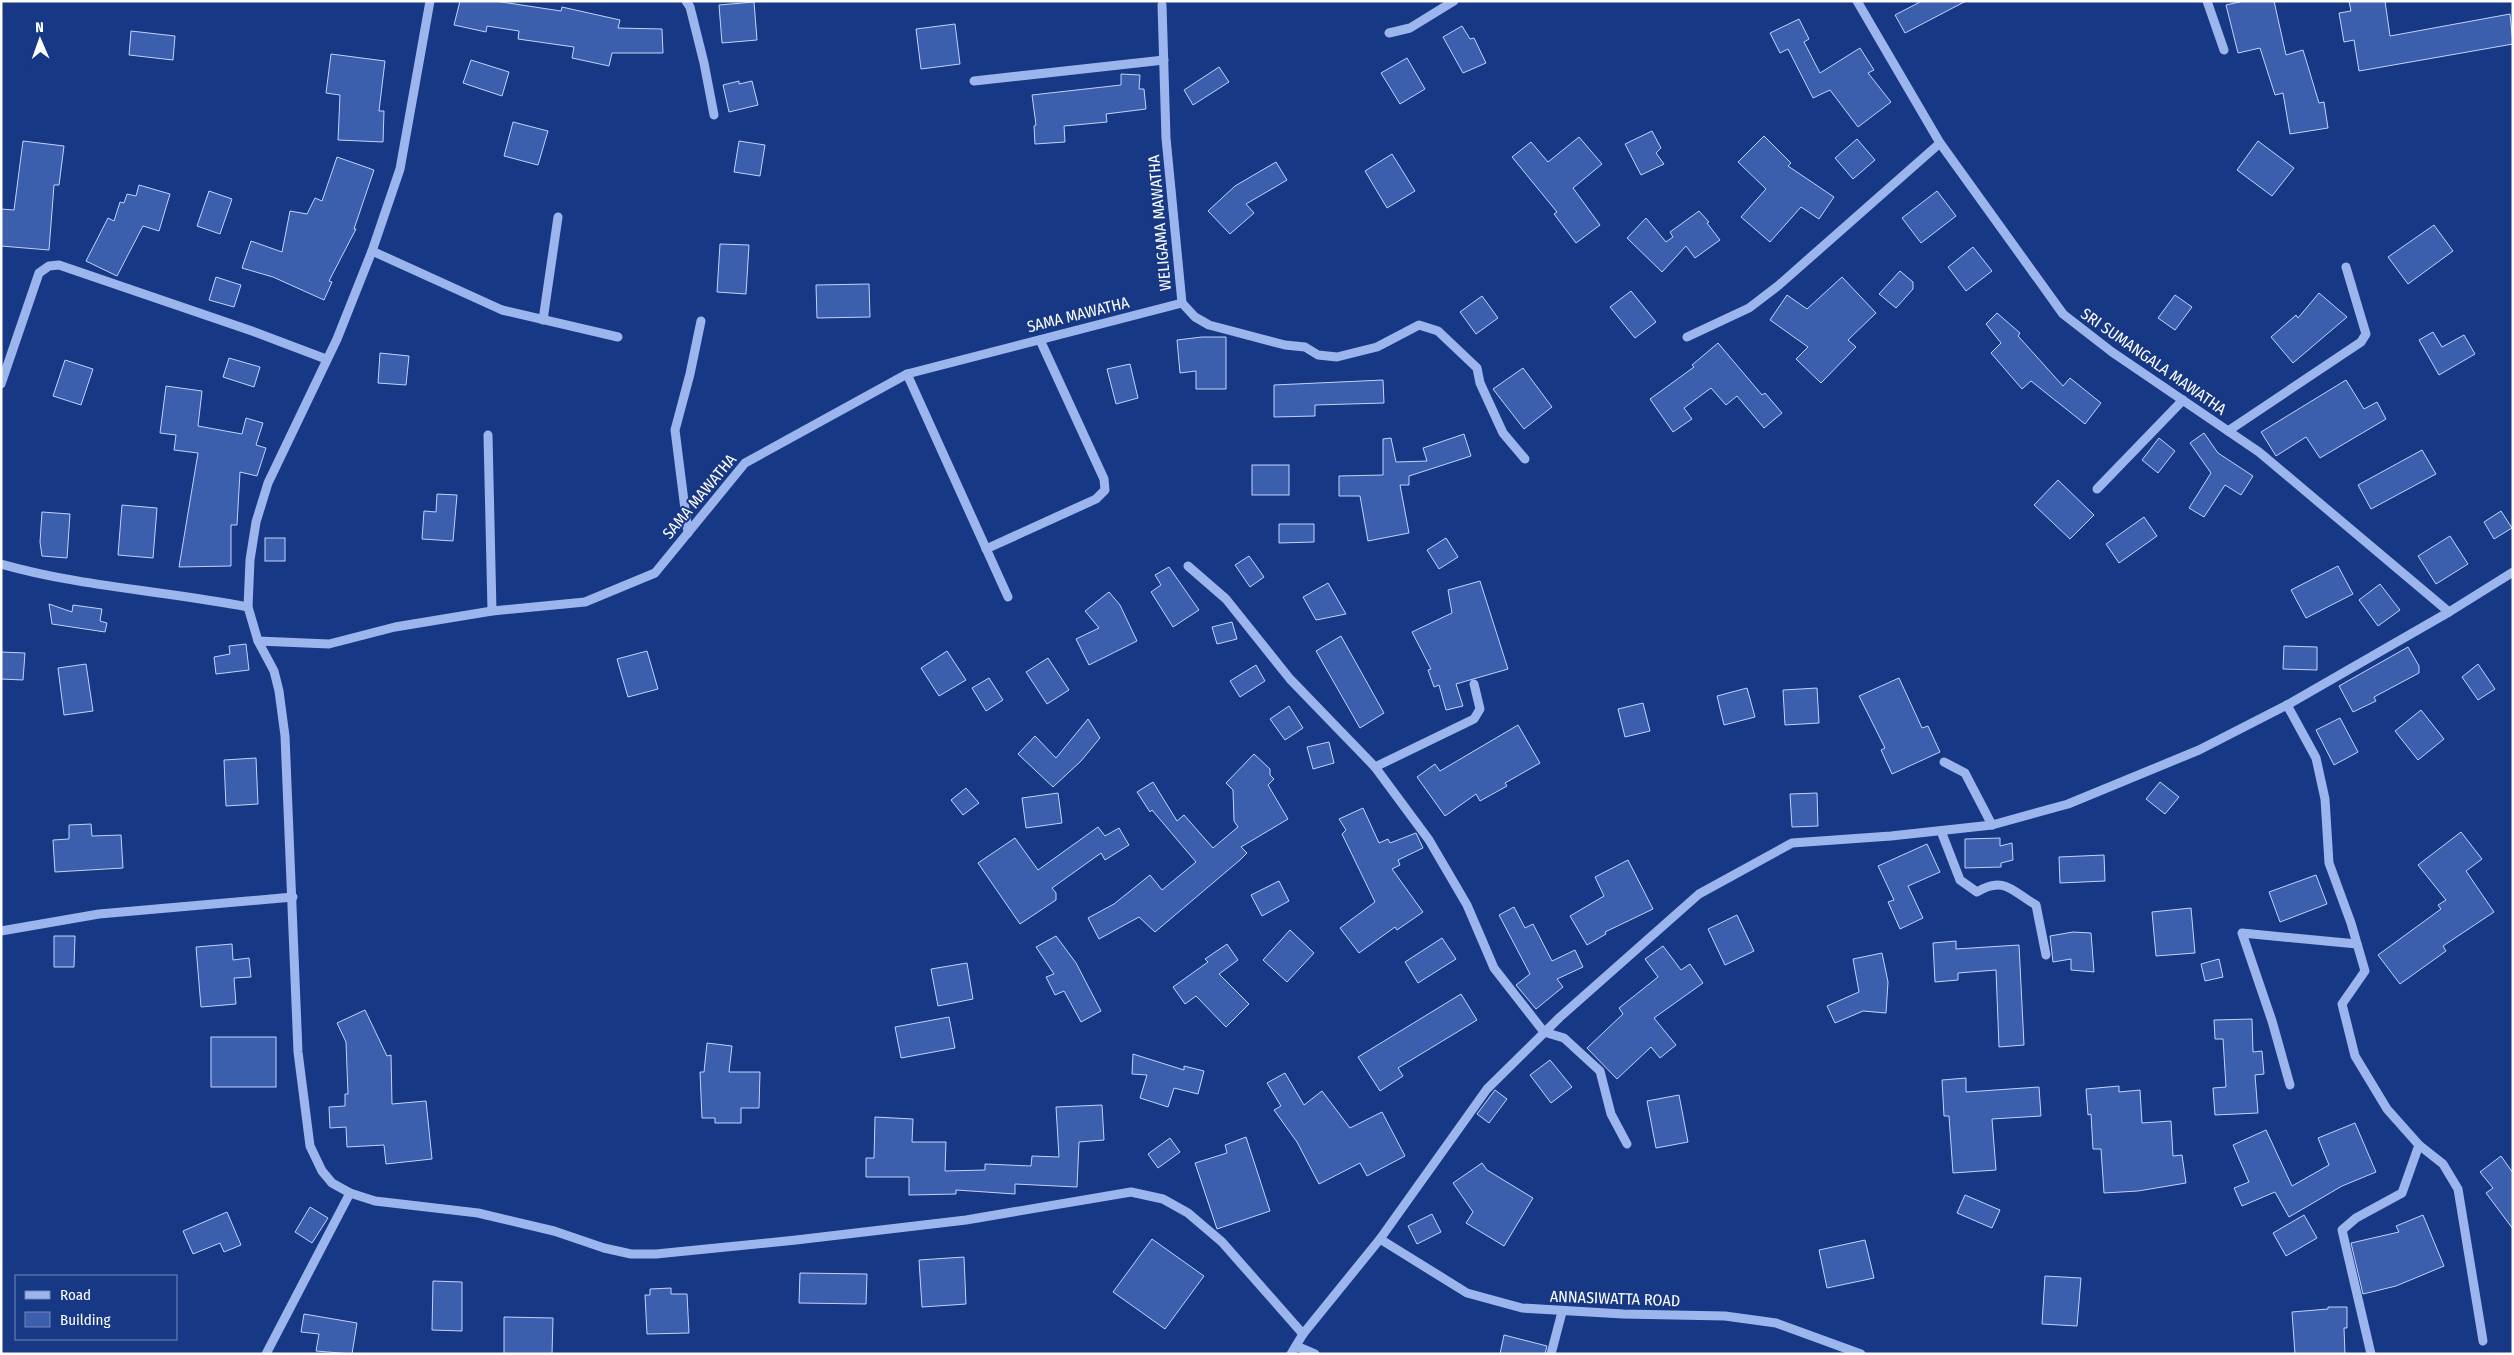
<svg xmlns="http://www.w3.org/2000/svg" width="2514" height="1355" font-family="'Fira Sans Condensed',sans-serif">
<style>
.building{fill:#3b5fad;stroke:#c1d3fa}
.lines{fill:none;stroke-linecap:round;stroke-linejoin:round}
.minor{stroke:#9cb6ed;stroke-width:9}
.labels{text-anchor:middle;stroke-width:4;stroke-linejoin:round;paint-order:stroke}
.street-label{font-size:16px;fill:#fff;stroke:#173885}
</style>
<rect width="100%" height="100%" fill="#173885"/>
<g class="building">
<polygon points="460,1 495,1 561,11 562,7 620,20 618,28 662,29 663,53 612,53 609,66 572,58 574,47 518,39 519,31 487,26 486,32 454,25"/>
<polygon points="1922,1 1966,1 1905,33 1895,15"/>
<polygon points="2244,1 2274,1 2286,55 2303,50 2319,103 2324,102 2328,128 2290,134 2283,93 2275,95 2260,48 2238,53 2226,5"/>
<polygon points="2349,1 2385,1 2390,36 2510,14 2513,44 2359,71 2354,40 2344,42 2339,13 2351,11"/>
<polygon points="754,2 757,40 722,43 719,5"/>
<polygon points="1799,19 1809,39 1804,42 1820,73 1860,48 1874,70 1868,73 1891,102 1858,127 1830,90 1813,98 1788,49 1780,53 1770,33"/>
<polygon points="955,24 960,64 921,69 916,29"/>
<polygon points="1462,26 1470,39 1474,38 1486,63 1463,73 1443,37"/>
<polygon points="131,31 175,36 173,60 129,55"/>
<polygon points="331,54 385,61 379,111 384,111 383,142 338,140 340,95 326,93"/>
<polygon points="1407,58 1425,89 1400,104 1381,73"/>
<polygon points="471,60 509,72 502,96 463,83"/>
<polygon points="1219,67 1229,82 1193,105 1184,90"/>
<polygon points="1121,74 1140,75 1139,89 1144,89 1146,109 1106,114 1107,122 1064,126 1065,142 1035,144 1034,126 1036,125 1032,95 1121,85"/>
<polygon points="739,81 739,84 752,81 758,105 729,112 723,85"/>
<polygon points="513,122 548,131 538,165 504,156"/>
<polygon points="1652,131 1661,148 1656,153 1664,164 1641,175 1625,144"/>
<polygon points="1764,136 1791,163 1788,166 1834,197 1819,219 1801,207 1770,242 1741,217 1766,189 1738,162"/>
<polygon points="1579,137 1602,164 1573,188 1600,225 1576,243 1554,214 1557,212 1512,157 1531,142 1548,162"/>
<polygon points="1857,139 1875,160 1853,179 1835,158"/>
<polygon points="23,141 64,146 59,185 54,185 49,250 1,246 1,209 14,210"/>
<polygon points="739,141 765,145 760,176 734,172"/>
<polygon points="2258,141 2294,168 2272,196 2237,170"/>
<polygon points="1392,154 1415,191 1387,208 1365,171"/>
<polygon points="337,157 374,170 354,229 356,229 329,281 332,282 324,300 273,277 242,268 251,241 282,252 290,211 307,214 315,198 322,201"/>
<polygon points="1276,162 1287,180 1246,204 1254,213 1230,234 1208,211 1235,186"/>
<polygon points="139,185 170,194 159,231 143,226 117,276 86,261 108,218 114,221 120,202 124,203 127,194 136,196"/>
<polygon points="209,191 232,199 220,234 197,226"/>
<polygon points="1937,191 1956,216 1921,243 1902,218"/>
<polygon points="1699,211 1709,222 1707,223 1720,240 1695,258 1686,246 1662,272 1627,238 1646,218 1666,242 1673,237 1670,232"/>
<polygon points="2434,225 2453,251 2408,284 2388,257"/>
<polygon points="720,244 749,245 746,294 717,292"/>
<polygon points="1973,247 1992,271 1966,291 1948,267"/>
<polygon points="1900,271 1913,282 1913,289 1896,308 1879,294"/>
<polygon points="216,277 241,285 234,307 209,300"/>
<polygon points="1842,277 1876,313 1848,340 1856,347 1821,383 1796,359 1808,347 1770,320 1787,295 1807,309"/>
<polygon points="869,284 870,317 817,318 816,285"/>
<polygon points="1631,291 1656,322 1635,338 1610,307"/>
<polygon points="2319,293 2347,317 2293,363 2271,337 2296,315 2298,318"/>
<polygon points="2175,295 2192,307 2175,330 2158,318"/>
<polygon points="1482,296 1498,318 1476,334 1460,312"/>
<polygon points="1997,313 2020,333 2018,336 2063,386 2070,378 2101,403 2085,424 2031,381 2022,389 1991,353 2001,343 1986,324"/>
<polygon points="2433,332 2442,347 2464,335 2475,354 2439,375 2419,340"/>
<polygon points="1202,337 1226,337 1226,389 1196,389 1196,371 1180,373 1177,340"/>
<polygon points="1718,343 1762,395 1765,393 1782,413 1764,428 1737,396 1726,405 1711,388 1684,408 1692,419 1673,432 1650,399 1694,367 1692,365"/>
<polygon points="380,353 409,356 406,385 378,383"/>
<polygon points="229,358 260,367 254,387 223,377"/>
<polygon points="65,360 93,369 81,405 53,396"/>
<polygon points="1130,364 1138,398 1116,404 1107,369"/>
<polygon points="1523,368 1552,407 1524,429 1493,389"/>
<polygon points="1383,380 1384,403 1315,405 1315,416 1274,417 1274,385"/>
<polygon points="2346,380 2364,409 2377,402 2386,419 2320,458 2306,437 2276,456 2261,432"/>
<polygon points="166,386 202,391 198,426 242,434 246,418 263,423 256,445 266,448 257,476 240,472 237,525 231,525 231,566 179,567 198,453 174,450 176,435 160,433"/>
<polygon points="2204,433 2218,453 2253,476 2241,495 2225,485 2204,517 2189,508 2211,473 2190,443"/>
<polygon points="1464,434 1471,456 1409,476 1409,485 1400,485 1409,533 1368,541 1360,496 1339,496 1339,476 1383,475 1383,439 1391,438 1396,462 1427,461 1423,448"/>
<polygon points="2159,438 2175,451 2158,473 2142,460"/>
<polygon points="2422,450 2436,474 2371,509 2358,485"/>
<rect x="1252" y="465" width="37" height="30"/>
<polygon points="2058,480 2094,515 2070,539 2034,505"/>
<polygon points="437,494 457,495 453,541 422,539 424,511 436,512"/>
<polygon points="122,505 157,508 153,558 118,555"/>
<polygon points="2501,511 2512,528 2494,539 2484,522"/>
<polygon points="42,512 70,514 67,558 42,556 40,542"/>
<polygon points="2144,517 2157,536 2119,563 2106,544"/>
<polygon points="1279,524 1314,524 1314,542 1279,543"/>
<polygon points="2450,536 2468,564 2436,584 2418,556"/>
<rect x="265" y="538" width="20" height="23"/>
<polygon points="1446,538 1458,557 1439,569 1427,550"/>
<polygon points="1249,556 1264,577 1250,587 1235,565"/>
<polygon points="2338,566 2353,594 2306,618 2291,590"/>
<polygon points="1169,567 1199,610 1173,627 1151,592 1161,585 1155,575"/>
<polygon points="1480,581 1508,669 1456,684 1463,706 1446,710 1439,685 1434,687 1428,670 1431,669 1412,632 1452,613 1448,590"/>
<polygon points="1328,583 1346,614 1316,620 1303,597"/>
<polygon points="2380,584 2400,610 2378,626 2359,600"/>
<polygon points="1109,592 1120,605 1137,641 1089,665 1076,639 1099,628 1085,611"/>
<polygon points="49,604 72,612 73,605 102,609 100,621 107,623 105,632 52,624"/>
<polygon points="1232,622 1237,639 1217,644 1212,627"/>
<polygon points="1341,636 1384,713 1360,728 1316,651"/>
<polygon points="246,644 249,670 216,674 214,657 230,654 229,646"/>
<polygon points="2284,646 2317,647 2317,670 2283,669"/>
<polygon points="2408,647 2419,666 2419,673 2374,697 2376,701 2353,712 2339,686"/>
<polygon points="647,651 658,689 628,697 617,659"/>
<polygon points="947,651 966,680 939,696 921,668"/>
<polygon points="1,652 25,653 23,680 1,679"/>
<polygon points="1048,658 1069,690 1047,704 1026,672"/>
<polygon points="86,664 93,711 64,715 58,668"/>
<polygon points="2478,664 2495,689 2478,700 2462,677"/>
<polygon points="1256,665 1265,681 1240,697 1230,681"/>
<polygon points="989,678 1003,700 986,711 972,688"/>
<polygon points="1899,678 1922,728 1928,726 1940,752 1892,774 1881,750 1885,748 1859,696"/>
<polygon points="1747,688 1755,717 1724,725 1717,696"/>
<polygon points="1817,688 1819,723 1785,725 1783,690"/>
<polygon points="1643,703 1650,731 1625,737 1618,709"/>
<polygon points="1289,706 1303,728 1285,740 1270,719"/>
<polygon points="2421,710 2444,739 2418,760 2395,731"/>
<polygon points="2340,718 2358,752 2334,765 2316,730"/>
<polygon points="1088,719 1100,738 1081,761 1053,787 1018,754 1035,736 1056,758"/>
<polygon points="1518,725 1540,763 1505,783 1507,786 1480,801 1476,794 1445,816 1417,777 1435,764 1440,771"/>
<polygon points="1329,742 1334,763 1313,769 1307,747"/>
<polygon points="1254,754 1270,769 1270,775 1274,779 1268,785 1288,819 1241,847 1247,853 1240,860 1155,932 1139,917 1099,939 1088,918 1114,904 1150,875 1162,890 1196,862 1152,810 1150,812 1137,792 1153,782 1177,821 1184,815 1213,848 1238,827 1234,821 1233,790 1226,783"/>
<polygon points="256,758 258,804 226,806 224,760"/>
<polygon points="2160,782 2179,797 2165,814 2146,799"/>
<polygon points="966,788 979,803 963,815 951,800"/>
<polygon points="1058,793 1062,823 1026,828 1022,798"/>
<polygon points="1817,793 1818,826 1792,827 1790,794"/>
<polygon points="1363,808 1379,843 1388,839 1390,843 1416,833 1423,848 1398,860 1400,865 1392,869 1423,912 1397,930 1395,927 1359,953 1340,928 1375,902 1342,834 1346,830 1339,819"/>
<polygon points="91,824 92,836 121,835 123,868 55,872 53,840 69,839 69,825"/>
<polygon points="1098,827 1105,836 1119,828 1129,845 1105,860 1101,853 1052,888 1056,893 1056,900 1020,924 978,863 1015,838 1038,870"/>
<polygon points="2461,832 2482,859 2466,871 2494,912 2443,946 2446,951 2400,984 2378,955 2441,909 2438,905 2446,900 2418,865"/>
<polygon points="2000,838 2000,846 2012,843 2013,860 2001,863 2001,867 1965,868 1965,839"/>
<polygon points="1927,844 1940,872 1908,886 1923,918 1900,929 1888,902 1894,900 1878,866"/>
<polygon points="2104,855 2105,881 2060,883 2059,857"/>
<polygon points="1628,860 1653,909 1605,932 1606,934 1587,945 1570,916 1604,896 1595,877"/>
<polygon points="2316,875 2327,904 2280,922 2269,892"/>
<polygon points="1279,881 1289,901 1262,916 1251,895"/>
<polygon points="1514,907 1525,928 1533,924 1552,961 1575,950 1583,967 1557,979 1563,987 1536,1009 1516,985 1530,974 1499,915"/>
<polygon points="2191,908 2195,953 2156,956 2152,912"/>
<polygon points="1737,915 1754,951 1725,965 1708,929"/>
<polygon points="1290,930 1314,953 1287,982 1263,960"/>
<polygon points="2073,932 2091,933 2094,972 2071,970 2071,959 2053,962 2050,936"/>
<polygon points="54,936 75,936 74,967 54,967"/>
<polygon points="1056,936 1076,963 1101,1011 1081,1022 1064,991 1055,995 1046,977 1054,974 1036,947"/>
<polygon points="1442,938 1456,959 1418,983 1405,962"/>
<polygon points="1956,941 1956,949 2019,945 2024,1045 1999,1047 1996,970 1958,973 1958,980 1935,982 1933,943"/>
<polygon points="232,944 233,960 249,958 251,977 234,978 236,1004 201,1007 196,947"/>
<polygon points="1227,944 1238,960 1219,974 1249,1004 1226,1027 1196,996 1185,1004 1173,987 1208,962 1205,959"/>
<polygon points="1663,946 1681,970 1690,964 1703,983 1654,1018 1676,1045 1660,1058 1651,1047 1617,1079 1587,1048 1623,1014 1619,1008 1658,977 1645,959"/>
<polygon points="1882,953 1888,982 1886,1013 1863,1011 1835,1023 1827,1006 1859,992 1853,959"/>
<polygon points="2219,959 2223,977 2205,981 2201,964"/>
<polygon points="967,963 973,999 938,1006 931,969"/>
<polygon points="1461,994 1477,1020 1398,1068 1403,1076 1380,1091 1358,1057"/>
<polygon points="365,1010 387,1056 391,1055 392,1104 426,1101 432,1159 386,1164 384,1145 347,1147 346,1127 330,1128 329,1107 345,1106 345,1094 348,1094 346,1042 337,1023"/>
<polygon points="949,1017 955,1048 901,1058 895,1027"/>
<polygon points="2252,1019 2253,1052 2262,1051 2264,1074 2255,1075 2258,1113 2215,1115 2213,1088 2226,1087 2223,1039 2215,1039 2214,1020"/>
<rect x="211" y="1037" width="65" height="50"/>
<polygon points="707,1043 732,1046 729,1072 760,1072 759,1108 741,1108 741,1123 715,1123 715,1118 702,1118 700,1072 704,1072"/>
<polygon points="1133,1054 1184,1070 1184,1066 1204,1071 1198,1094 1174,1088 1168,1107 1140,1098 1147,1075 1132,1074"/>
<polygon points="1550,1060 1572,1087 1551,1103 1530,1075"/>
<polygon points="1285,1073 1304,1105 1322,1091 1350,1128 1382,1112 1405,1156 1367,1176 1360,1163 1319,1184 1297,1142 1274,1110 1281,1106 1267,1083"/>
<polygon points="1966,1078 1966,1092 2039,1087 2041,1116 1992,1119 1996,1170 1953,1173 1949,1116 1944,1116 1942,1080"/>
<polygon points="2119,1086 2119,1092 2140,1090 2142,1123 2171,1121 2173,1156 2182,1155 2186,1183 2138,1191 2104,1193 2101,1149 2093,1149 2091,1114 2088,1115 2086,1089"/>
<polygon points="1495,1090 1507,1099 1489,1123 1477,1114"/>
<polygon points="1679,1095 1688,1142 1656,1148 1647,1101"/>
<polygon points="1102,1105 1104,1140 1079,1142 1077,1187 1015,1184 1015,1194 956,1190 956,1194 909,1195 909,1177 866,1177 866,1158 874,1158 875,1117 913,1119 912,1142 946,1142 945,1171 985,1170 985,1164 1031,1166 1032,1156 1059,1157 1056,1107"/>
<polygon points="2355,1123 2376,1172 2342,1186 2289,1217 2275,1192 2242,1206 2234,1188 2249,1182 2233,1145 2266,1130 2292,1186 2329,1165 2318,1138"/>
<polygon points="1246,1137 1270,1211 1217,1229 1195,1163 1227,1153 1225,1145"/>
<polygon points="1170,1138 1180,1152 1158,1168 1148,1154"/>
<polygon points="2501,1156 2513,1173 2513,1229 2486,1193 2493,1188 2480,1172"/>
<polygon points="1482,1163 1487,1170 1533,1198 1504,1246 1466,1223 1473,1212 1453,1183"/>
<polygon points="1965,1195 2000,1210 1992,1228 1957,1213"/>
<polygon points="310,1207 328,1218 312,1243 295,1232"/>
<polygon points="227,1212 241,1245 224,1252 220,1243 193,1254 183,1231"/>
<polygon points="1432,1214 1441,1232 1417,1244 1408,1226"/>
<polygon points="2304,1215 2317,1238 2286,1256 2273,1233"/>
<polygon points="2423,1215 2444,1266 2396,1286 2363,1294 2351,1243 2399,1232 2396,1226"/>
<polygon points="1152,1239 1204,1276 1165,1329 1113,1292"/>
<polygon points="1865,1240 1874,1278 1827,1288 1819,1250"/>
<polygon points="964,1257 966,1304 922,1307 919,1260"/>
<polygon points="800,1273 867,1274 866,1304 799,1303"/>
<polygon points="2045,1276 2081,1278 2077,1326 2042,1324"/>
<polygon points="433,1281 462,1282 462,1331 432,1330"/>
<polygon points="671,1288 671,1294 687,1294 689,1333 647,1334 645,1295 650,1295 650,1289"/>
<polygon points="2328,1307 2347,1307 2347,1328 2344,1328 2345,1354 2295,1354 2292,1312 2328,1309"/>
<polygon points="304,1314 357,1323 352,1354 316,1351 319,1334 301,1332"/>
<polygon points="504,1317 553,1318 552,1354 504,1354"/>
<polygon points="1504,1335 1547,1346 1545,1354 1500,1354"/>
</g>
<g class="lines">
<g class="minor">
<polyline points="430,1 400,169 372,251 337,339 268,483 256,522 250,560 248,607 258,641 274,671 279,691 285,736 298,1052 310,1146 322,1171 332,1183 350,1193 375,1201 478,1213 554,1231 604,1248 631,1254 656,1254 796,1240 966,1220 1131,1192 1163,1199 1188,1213 1222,1242 1303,1334"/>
<polyline points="686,1 690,7 704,63 714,115"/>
<polyline points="1857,1 1940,143 2063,314 2112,352 2259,452 2449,612"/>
<polyline points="2207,1 2224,50"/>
<polyline points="1162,5 1166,138 1182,303 1195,317 1209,325 1285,345 1305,347 1318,355 1337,357 1377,347 1419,325 1438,331 1477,368 1480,383 1503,433 1525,459"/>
<polyline points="1389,33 1410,28 1454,1"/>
<polyline points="974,81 1164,60"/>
<polyline points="372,251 502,310 618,337"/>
<polyline points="543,320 558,217"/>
<polyline points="1687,337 1749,308 1779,285 1940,143"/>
<polyline points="907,374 1008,597"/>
<polyline points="1,384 39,273 49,266 59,265 252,331 326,359"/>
<polyline points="2228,431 2361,342 2366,334 2346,267"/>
<polyline points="488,435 492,611"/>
<polyline points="2097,489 2183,400"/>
<polyline points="688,533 675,430 690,374 701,321"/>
<polyline points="986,549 1096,499 1105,490 1104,479 1040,340"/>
<path d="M1,564C82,587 166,591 248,607"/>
<polyline points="1188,566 1226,599 1290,679 1375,767 1429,840 1467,905 1494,968 1544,1032 1564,1038 1600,1071 1611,1114 1627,1144"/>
<polyline points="258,641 329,644 395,627 492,611 585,602 655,573 745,463 907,374 1182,303"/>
<polyline points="2287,705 2316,758 2325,799 2329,863 2351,923 2365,971 2342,1004 2355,1056 2387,1109 2419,1145 2443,1164 2458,1189 2483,1341"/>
<polyline points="1944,762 1965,773 1992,825"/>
<polyline points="1375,767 1474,719 1480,709 1474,684"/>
<path d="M1941,831L1960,880L1977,892C2004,875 2013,892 2036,905L2046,955"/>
<polyline points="1,931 99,914 293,897"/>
<polyline points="2290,1085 2272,1021 2242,933 2357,944"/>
<polyline points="1380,1239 1467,1293 1522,1308 1623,1314 1725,1316 1776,1323 1861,1354"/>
<polyline points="1296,1346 1315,1354"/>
<polyline points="266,1354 350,1193"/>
<polyline points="1291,1354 1303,1334 1380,1239 1487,1089 1560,1017 1699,894 1792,843 1891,836 1992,825 2068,804 2199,750 2287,705 2449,612 2513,572"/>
<polyline points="1551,1354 1562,1312"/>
<polyline points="2371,1354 2342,1230 2356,1218 2402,1193 2419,1145"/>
</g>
</g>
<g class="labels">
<g class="street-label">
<text transform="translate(1159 223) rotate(-95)" y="6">WELIGAMA MAWATHA</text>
<text transform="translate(1078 314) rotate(-14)" y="6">SAMA MAWATHA</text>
<text transform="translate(2154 361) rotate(35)" y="6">SRI SUMANGALA MAWATHA</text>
<text transform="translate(699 496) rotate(-50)" y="6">SAMA MAWATHA</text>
<text transform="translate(1615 1298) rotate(2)" y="6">ANNASIWATTA ROAD</text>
</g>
</g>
<rect width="2514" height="1355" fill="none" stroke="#ffffff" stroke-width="5"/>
<rect x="15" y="1275" width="162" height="65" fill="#173885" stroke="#7488b6"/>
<rect x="25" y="1291" width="25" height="8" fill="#9cb6ed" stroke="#7488b6"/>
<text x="60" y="1300" font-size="15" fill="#ffffff">Road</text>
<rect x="25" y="1312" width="25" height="15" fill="#3b5fad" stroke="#7488b6"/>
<text x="60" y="1325" font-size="15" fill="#ffffff">Building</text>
<g transform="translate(40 40) rotate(358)" stroke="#173885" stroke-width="4" paint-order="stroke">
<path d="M0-4L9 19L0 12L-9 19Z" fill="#ffffff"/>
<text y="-8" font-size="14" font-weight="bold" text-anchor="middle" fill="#ffffff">N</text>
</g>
</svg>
